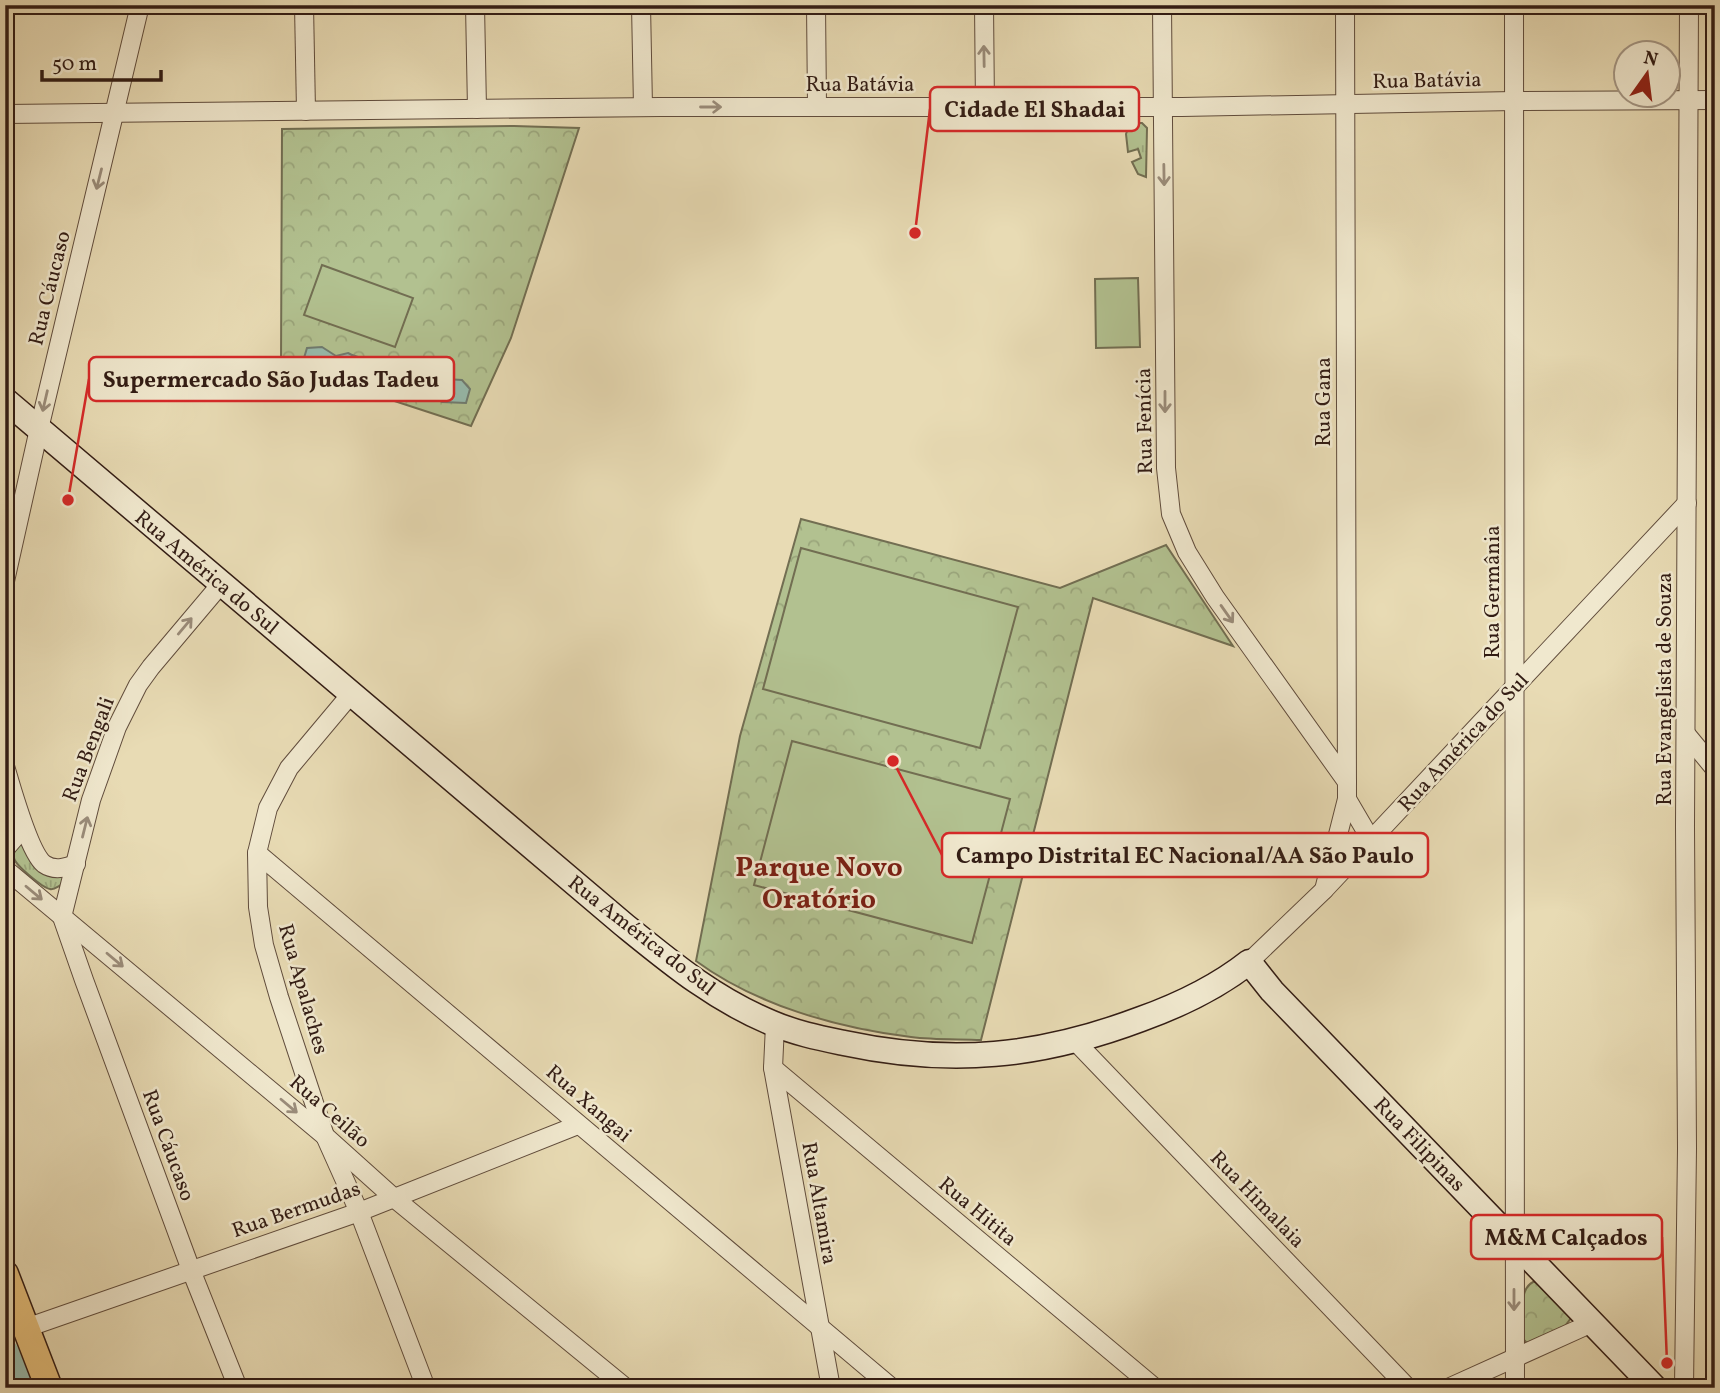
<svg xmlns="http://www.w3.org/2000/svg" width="1720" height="1393" font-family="Vollkorn,serif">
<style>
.grass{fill:url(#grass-tufts);stroke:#726e52;stroke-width:2}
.forest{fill:url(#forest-crowns);stroke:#726e52;stroke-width:2}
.pitch{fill:#b2c190;stroke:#726e52;stroke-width:2}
.water{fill:#97bbad;stroke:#6f7b70;stroke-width:2}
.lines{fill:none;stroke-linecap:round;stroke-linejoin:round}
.river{stroke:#97bbad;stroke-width:28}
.street-casing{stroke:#604c3c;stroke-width:20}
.secondary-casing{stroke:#321c14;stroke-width:27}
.primary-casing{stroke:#321c14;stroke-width:29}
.street{stroke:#f0e8ce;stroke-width:18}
.secondary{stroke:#f0e8ce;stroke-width:24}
.primary{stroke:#e4be7a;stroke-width:26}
.oneway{stroke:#9a8c7a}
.labels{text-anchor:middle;stroke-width:5;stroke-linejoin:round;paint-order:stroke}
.street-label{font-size:21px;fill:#321c14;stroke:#f0e8ce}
.district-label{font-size:28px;font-weight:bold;fill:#7a1f14;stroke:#f0e8ce}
.leader{fill:none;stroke:#d62828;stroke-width:2.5}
.callout-dot{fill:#d62828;stroke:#f0e8ce;stroke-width:2.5}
.callout{fill:#f0e8ce;stroke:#d62828;stroke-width:2.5}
.callout-label{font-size:23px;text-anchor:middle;font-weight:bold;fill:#321c14}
</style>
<defs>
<pattern id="grass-tufts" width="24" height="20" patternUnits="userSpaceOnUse" patternTransform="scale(1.75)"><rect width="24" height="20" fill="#b2c190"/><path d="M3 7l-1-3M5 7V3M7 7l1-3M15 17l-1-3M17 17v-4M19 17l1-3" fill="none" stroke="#9aa57b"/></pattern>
<pattern id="forest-crowns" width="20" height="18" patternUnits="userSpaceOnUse" patternTransform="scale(1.75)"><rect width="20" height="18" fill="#b2c190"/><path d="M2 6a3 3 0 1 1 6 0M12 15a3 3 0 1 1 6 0" fill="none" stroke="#9aa57b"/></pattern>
</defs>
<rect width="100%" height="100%" fill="#e8dbb4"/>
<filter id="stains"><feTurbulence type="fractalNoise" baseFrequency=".00286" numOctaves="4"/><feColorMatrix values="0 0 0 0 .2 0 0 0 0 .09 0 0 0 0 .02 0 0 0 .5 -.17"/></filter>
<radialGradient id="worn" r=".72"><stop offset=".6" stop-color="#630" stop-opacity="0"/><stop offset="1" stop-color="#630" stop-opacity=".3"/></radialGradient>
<g class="grass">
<polygon points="1130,123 1142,123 1147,128 1146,177 1138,174 1132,162 1141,158 1138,149 1128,152 1126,134"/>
<path d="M20,842L65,873L61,885C57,887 54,890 50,889C43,888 15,865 14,858C12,852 17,847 20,842Z"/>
</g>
<g class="forest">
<polygon points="514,126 579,128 511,338 471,426 281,364 282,129"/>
<path d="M801,519L1060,588L1166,545L1233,646L1093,598L981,1040C958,1039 934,1040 911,1037C837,1028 756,1005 696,961L740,736Z"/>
<path d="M1533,1282H1538L1571,1318L1565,1326L1527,1343L1523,1339C1523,1323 1517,1290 1533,1282Z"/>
</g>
<g class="pitch">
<polygon points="322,265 413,298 395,347 304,315"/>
<polygon points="1138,278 1140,347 1096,348 1095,279"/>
<polygon points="801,548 1018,607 980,748 763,689"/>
<polygon points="792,741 1010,799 972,943 754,885"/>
</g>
<g class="water">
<path d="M322,347L336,356L348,353C359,359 371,360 385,366L387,375L384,382C370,382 356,372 342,368C328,364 317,365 304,358L307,348Z"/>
<polygon points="406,373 428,378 462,380 470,389 466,403 442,402 431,396 422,397 404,391 403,381"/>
</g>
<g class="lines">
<polyline class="river" points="5,1353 19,1388"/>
<g class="street-casing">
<g id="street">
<polyline points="304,5 306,111"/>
<polyline points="475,5 477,109"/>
<polyline points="641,5 643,107"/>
<polyline points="816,5 817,106"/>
<polyline points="984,5 985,107"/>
<polyline points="1162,5 1166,468 1171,514 1187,552 1215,597 1347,782"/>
<polyline points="1514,5 1515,1388"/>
<polyline points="5,114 660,107 1182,107 1514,101 1715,100"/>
<polyline points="5,581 39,429 140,5"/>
<polyline points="221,584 151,667 138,685 117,727 91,800 62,917 84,980 191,1270 238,1388"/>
<polyline points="351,694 289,768 268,808 257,853 258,907 264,945 279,997 325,1136 359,1212 426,1388"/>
<polyline points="1686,734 1715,769"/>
<path d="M5,766C11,786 29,852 44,864C54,871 65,868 76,864"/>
<polyline points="1347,799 1371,840"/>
<polyline points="5,849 18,834 18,814"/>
<polyline points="257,853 892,1388"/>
<polyline points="5,869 325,1136 394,1198 626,1388"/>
<polyline points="1324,890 1347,799 1345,5"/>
<polyline points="1249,962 1324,890 1687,503"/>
<polyline points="775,1025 773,1068 831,1388"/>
<polyline points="1076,1042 1408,1388"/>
<polyline points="773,1068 1155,1388"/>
<polyline points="26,1328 359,1212 578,1125"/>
<polyline points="1448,1388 1592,1323"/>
<polyline points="1684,1388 1687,1148 1685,827 1689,5"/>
</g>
</g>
<g class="secondary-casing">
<path id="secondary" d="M5,400L623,924C671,963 714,999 772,1023C795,1033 820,1038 844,1043C951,1066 1040,1057 1141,1019C1180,1005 1216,988 1249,962L1272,991L1655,1388"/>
</g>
<g class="primary-casing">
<polyline id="primary" points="5,1274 49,1388"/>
</g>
<use href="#street" class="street"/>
<use href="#secondary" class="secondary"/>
<use href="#primary" class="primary"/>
</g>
<defs><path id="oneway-shaft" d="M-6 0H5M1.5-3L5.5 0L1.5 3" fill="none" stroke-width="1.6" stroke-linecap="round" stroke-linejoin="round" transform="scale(1.75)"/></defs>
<g class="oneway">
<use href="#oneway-shaft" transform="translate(984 56) rotate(-91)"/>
<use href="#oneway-shaft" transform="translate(711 107)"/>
<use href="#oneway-shaft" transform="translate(1164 175) rotate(89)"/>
<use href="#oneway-shaft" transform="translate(99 179) rotate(104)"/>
<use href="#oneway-shaft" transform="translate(45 401) rotate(103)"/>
<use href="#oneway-shaft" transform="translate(1165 402) rotate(90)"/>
<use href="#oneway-shaft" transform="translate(1227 614) rotate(55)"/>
<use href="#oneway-shaft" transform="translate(185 626) rotate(-50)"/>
<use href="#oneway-shaft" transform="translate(85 827) rotate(-76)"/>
<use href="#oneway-shaft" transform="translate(34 893) rotate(40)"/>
<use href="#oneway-shaft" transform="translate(115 960) rotate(40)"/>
<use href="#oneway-shaft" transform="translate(289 1106) rotate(40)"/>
<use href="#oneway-shaft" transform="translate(1514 1300) rotate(90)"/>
</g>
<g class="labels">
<g class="street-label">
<text transform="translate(1427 80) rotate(-1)" y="7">Rua Batávia</text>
<text x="860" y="91">Rua Batávia</text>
<text transform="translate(49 288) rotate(-76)" y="7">Rua Cáucaso</text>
<text transform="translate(1323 402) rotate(-90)" y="7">Rua Gana</text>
<text transform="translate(1144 421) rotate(-91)" y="7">Rua Fenícia</text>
<text transform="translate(207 572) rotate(40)" y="7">Rua América do Sul</text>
<text transform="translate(1492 592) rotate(-90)" y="7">Rua Germânia</text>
<text transform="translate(1664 689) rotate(-90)" y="7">Rua Evangelista de Souza</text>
<text transform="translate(1463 742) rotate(-47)" y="7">Rua América do Sul</text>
<text transform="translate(88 749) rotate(-69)" y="7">Rua Bengali</text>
<text transform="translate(642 935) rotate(38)" y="7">Rua América do Sul</text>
<text transform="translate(304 989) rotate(74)" y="7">Rua Apalaches</text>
<text transform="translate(589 1103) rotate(41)" y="7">Rua Xangai</text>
<text transform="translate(330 1111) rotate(41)" y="7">Rua Ceilão</text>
<text transform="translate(1420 1144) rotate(46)" y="7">Rua Filipinas</text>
<text transform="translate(169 1145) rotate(70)" y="7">Rua Cáucaso</text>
<text transform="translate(1258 1199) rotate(46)" y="7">Rua Himalaia</text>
<text transform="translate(820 1203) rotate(80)" y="7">Rua Altamira</text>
<text transform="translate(296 1209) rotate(-19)" y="7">Rua Bermudas</text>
<text transform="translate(978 1211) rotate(40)" y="7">Rua Hitita</text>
</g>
<g class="district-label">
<text x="819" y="876">Parque Novo<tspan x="819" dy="32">Oratório</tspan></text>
</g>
</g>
<path class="leader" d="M915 233L930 109M68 500L89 379M893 761L942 855M1667 1363L1662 1237"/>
<g class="callout-dot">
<circle cx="915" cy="233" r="7"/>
<circle cx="68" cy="500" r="7"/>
<circle cx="893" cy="761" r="7"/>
<circle cx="1667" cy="1363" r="7"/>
</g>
<g class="callout">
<rect x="930" y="87" width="209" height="44" rx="7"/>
<rect x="89" y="357" width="365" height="44" rx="7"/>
<rect x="942" y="833" width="486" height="44" rx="7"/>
<rect x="1471" y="1215" width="191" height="44" rx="7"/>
</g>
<g class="callout-label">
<text x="1035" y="117">Cidade El Shadai</text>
<text x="271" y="387">Supermercado São Judas Tadeu</text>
<text x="1185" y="863">Campo Distrital EC Nacional/AA São Paulo</text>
<text x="1566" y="1245">M&amp;M Calçados</text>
</g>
<rect width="1720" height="1393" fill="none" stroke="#e8dbb4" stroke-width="28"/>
<rect x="7" y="7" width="1706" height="1379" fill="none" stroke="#321c14" stroke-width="3.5"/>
<rect x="14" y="14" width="1692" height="1365" fill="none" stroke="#321c14" stroke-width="2"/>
<g transform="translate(1647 74) rotate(14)"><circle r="33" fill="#f0e8ce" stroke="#a49684" stroke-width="2"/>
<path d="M0-5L12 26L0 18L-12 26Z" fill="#8f2418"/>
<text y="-10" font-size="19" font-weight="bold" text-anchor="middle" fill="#321c14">N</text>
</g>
<path d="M42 70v10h119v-10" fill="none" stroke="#321c14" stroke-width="3.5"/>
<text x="52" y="70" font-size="21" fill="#321c14" stroke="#f0e8ce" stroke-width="5" paint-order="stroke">50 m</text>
<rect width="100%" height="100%" filter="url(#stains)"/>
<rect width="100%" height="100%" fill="url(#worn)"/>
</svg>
